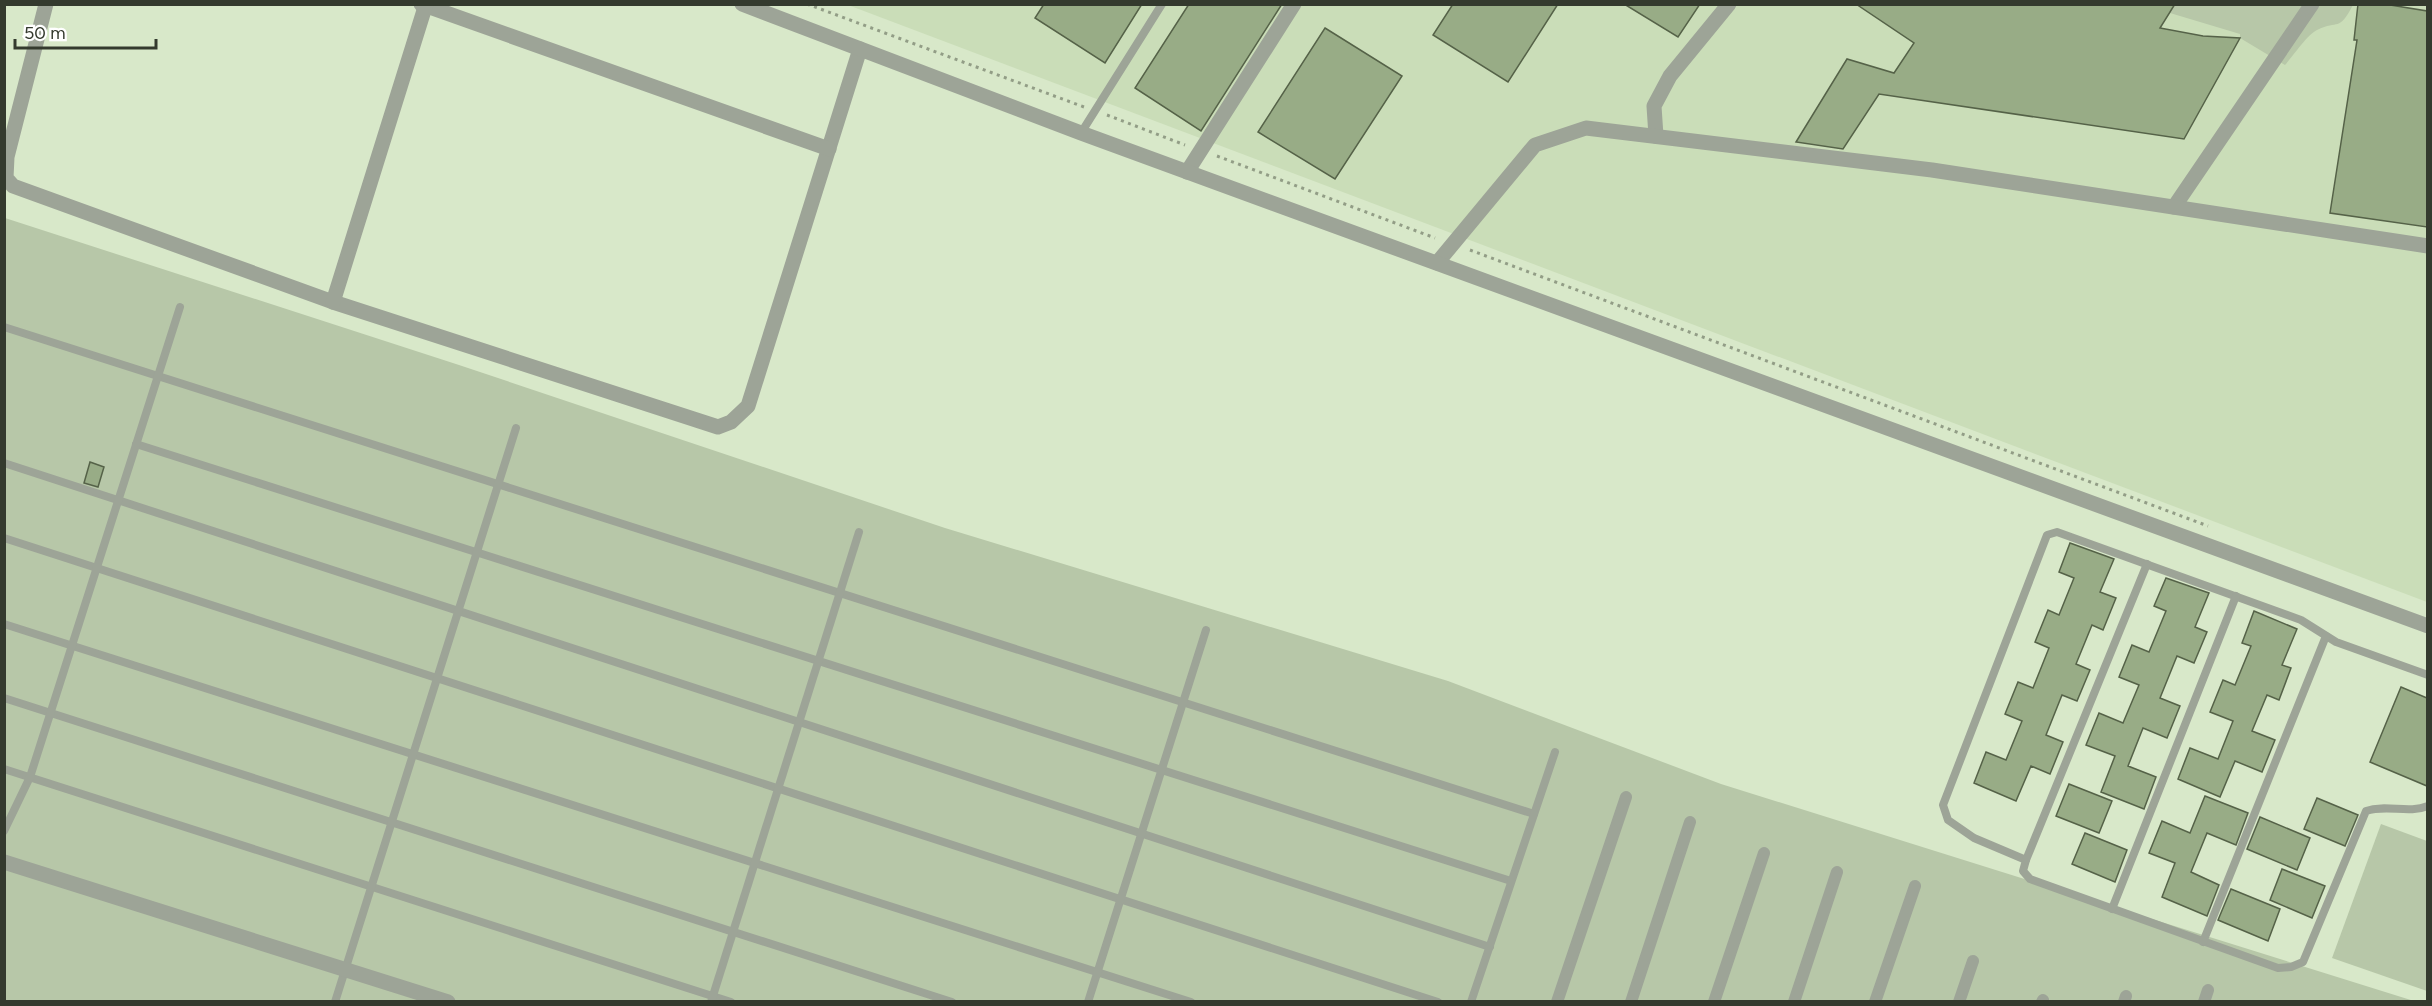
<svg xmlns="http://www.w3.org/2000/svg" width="2432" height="1006" font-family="Figtree,sans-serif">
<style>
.built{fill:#caddb8}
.green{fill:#b7c7a8}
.building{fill:#98ac86;stroke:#556248;stroke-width:1.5}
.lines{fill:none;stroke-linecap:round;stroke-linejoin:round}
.path{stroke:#929d86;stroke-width:3;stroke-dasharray:3 4.5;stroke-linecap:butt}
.service{stroke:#9da497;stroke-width:8}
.pedestrian{stroke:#9da497;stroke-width:12}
.minor{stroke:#9da497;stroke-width:15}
.tertiary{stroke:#9da497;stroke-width:15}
</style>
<rect width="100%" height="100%" fill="#d8e8c9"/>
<polygon class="built" points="848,5 2427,5 2427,602"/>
<g class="green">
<path d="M2164,4L2353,5C2338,33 2339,19 2317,30C2308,34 2293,56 2285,65L2240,38V34L2160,10Z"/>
<polygon points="5,218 459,365 945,528 1448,681 1721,784 2414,1001 5,1002"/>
<polygon points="2381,824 2427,841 2427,991 2332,958"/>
</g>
<g class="building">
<polygon points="1044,4 1142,4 1105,63 1035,18"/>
<polygon points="1189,4 1282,4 1201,131 1135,88"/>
<polygon points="1453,4 1558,4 1508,82 1433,35"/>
<polygon points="1624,4 1700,4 1678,37"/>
<polygon points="1856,4 2175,4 2160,28 2203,36 2240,38 2184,139 1879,94 1843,149 1796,142 1847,59 1894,73 1914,43"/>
<polygon points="2358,4 2384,4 2427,11 2427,227 2330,213 2357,40 2354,40"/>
<polygon points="1325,28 1402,76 1335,179 1258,132"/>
<polygon points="90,462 104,467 98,487 84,483"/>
<polygon points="2070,543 2114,559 2100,592 2116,598 2103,630 2092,625 2076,664 2090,670 2077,701 2062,695 2046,735 2063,742 2050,774 2031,766 2016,801 1974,783 1986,752 2006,760 2022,721 2005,714 2018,682 2033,688 2049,648 2035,642 2048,610 2059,615 2074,578 2059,572"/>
<polygon points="2166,578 2209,593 2195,627 2207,632 2194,663 2177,656 2160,698 2180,706 2167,738 2143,728 2128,766 2156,777 2144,809 2101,792 2115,756 2086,745 2099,713 2123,723 2139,685 2119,677 2132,645 2149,652 2166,611 2154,606"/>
<polygon points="2254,611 2297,629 2282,665 2291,668 2279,700 2267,695 2252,731 2275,740 2262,772 2235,761 2220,797 2178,779 2190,748 2218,759 2233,721 2210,712 2223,680 2235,685 2251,646 2242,643"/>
<polygon points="2401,687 2427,698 2427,786 2370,762"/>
<polygon points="2069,784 2112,801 2099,833 2056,816"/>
<polygon points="2205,796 2248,813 2236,845 2207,833 2191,872 2219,885 2207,916 2162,897 2175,863 2149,853 2162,821 2190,833"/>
<polygon points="2317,798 2358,815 2345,846 2304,829"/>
<polygon points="2260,817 2310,838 2297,870 2247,849"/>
<polygon points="2085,833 2127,850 2115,882 2072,864"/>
<polygon points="2282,869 2325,886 2312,918 2270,900"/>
<polygon points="2231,889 2280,909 2268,941 2218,920"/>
</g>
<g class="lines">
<g class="path">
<polyline points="807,4 1084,107"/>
<polyline points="1107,115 1185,145"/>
<polyline points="1217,156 1435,238"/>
<polyline points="1470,250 2208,526"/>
</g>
<g class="service">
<polyline points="1081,133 1162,4"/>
<polyline points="4,327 1534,814"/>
<polyline points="136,444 1511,881"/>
<polyline points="4,463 1490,947"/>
<polyline points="4,538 1438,1002"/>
<polyline points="4,624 1191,1002"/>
<path d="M2428,675L2336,642L2301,620L2057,532L2047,535L1943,805L1948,820L1974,838L2026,860L2023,871L2030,879L2278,968L2291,967L2303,962L2366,811C2387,804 2408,814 2428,806"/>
<polyline points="4,698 952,1002"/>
<polyline points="4,769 731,1002"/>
<polyline points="4,831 30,777 180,307"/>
<polyline points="2026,860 2147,564"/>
<polyline points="2112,909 2236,596"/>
<polyline points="2203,942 2326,636"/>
<polyline points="335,1002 516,428"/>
<polyline points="711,1002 859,532"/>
<polyline points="1088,1002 1206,630"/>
<polyline points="1471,1002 1555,752"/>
</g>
<g class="pedestrian">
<polyline points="1557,1002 1626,797"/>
<polyline points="1631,1002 1690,822"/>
<polyline points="1714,1002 1764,853"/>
<polyline points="1794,1002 1837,872"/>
<polyline points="1875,1002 1915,886"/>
<polyline points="1959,1002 1973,961"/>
<polyline points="2042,1002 2043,1000"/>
<polyline points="2124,1002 2126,996"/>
<polyline points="2204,1002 2208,990"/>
</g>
<g class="minor">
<polyline points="46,4 7,157 6,178 13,186 333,302 718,427 731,422 748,406 860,49"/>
<polyline points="421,4 829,149"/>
<polyline points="1656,136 1654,106 1670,76 1729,4"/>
<polyline points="1187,172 1294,4"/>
<polyline points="2174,207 2312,4"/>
<polyline points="1437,263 1535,145 1586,128 1932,170 2428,246"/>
<polyline points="333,302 426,4"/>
<polyline points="4,862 448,1002"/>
</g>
<polyline class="tertiary" points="742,4 1081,133 2428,626"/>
</g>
<rect width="2432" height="1006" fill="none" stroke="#343a2e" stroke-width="12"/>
<path d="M15 39v9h141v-9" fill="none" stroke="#343a2e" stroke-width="3"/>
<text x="24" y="39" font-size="18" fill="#343a2e" stroke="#ffffff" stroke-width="4.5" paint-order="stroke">50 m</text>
</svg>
